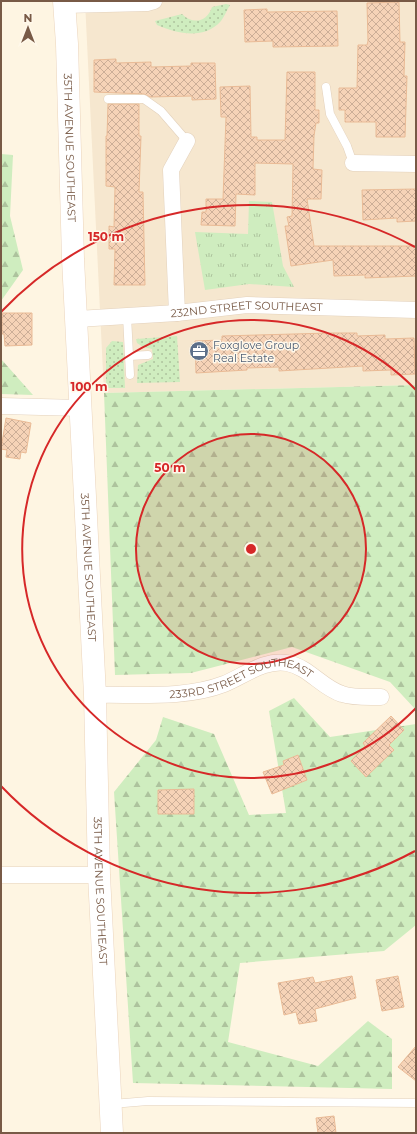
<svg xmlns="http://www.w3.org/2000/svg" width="417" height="1134" font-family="Montserrat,sans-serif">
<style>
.residential{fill:#f6e7cf}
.grass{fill:url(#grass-dots)}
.forest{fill:url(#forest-firs)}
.park{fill:url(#park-tufts)}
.building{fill:url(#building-cross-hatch);stroke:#eabb96}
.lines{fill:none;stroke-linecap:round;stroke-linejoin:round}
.lane-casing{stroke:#e3d1bc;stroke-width:9}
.street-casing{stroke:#e3d1bc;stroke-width:17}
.secondary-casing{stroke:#ebd4bc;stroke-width:23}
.lane{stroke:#fff;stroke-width:8}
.street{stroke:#fff;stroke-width:16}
.secondary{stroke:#fff;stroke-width:22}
.ring{fill:none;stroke:#d62828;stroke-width:2}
.labels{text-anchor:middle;stroke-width:3;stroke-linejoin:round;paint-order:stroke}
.street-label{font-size:11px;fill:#785a46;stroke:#fff8ea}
.service-label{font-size:11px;fill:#4e5e75;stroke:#fff8ea;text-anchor:start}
.centre{fill:#d62828;stroke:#fff8ea;stroke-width:2}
.ring-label{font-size:12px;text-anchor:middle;font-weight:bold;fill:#d62828;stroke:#fff8ea;stroke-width:3;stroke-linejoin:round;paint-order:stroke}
</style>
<defs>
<pattern id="grass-dots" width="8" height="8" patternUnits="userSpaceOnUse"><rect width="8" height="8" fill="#cfedbf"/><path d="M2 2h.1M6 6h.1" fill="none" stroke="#adc39d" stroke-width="1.8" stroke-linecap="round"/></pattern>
<pattern id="forest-firs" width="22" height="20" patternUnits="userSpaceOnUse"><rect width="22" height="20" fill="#cfedbf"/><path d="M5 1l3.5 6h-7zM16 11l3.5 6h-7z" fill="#adc39d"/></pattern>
<pattern id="park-tufts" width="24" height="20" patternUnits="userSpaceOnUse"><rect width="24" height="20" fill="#cfedbf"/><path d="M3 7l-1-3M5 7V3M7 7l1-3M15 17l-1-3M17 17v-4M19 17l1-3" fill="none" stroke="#adc39d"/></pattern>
<pattern id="building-cross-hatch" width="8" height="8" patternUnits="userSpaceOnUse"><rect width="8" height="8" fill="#f6d3b7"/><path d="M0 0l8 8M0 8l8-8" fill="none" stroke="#ccae97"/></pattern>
</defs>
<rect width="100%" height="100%" fill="#fef5e2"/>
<polygon class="residential" points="85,1 416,1 416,385 104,393"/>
<g class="grass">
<path d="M226,4L230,5C227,10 224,17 221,21C204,40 178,34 157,25L155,21L182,14C193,25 207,22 212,7Z"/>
<polygon points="177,336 180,382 137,383 138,365 153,359 152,349 143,347 137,343 136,339"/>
<polygon points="112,341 123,342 125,388 106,388 106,348"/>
</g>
<g class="forest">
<polygon points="1,154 13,155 10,216 23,270 1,301"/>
<polygon points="1,359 33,395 1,394"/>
<polygon points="416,385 416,710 390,682 292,647 191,673 115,675 104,393"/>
<polygon points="294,698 330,737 416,724 416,925 384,951 240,963 228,1042 318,1066 368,1021 392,1039 392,1089 133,1083 114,792 156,740 163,717 214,734 249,815 286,813 269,711"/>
</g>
<polygon class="park" points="249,201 272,202 283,266 294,287 249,284 205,290 195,232 248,234"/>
<g class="building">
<polygon points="399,2 400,42 405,42 404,76 407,76 405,137 376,137 376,122 345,122 345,110 339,110 339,88 357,88 358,45 367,45 368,41 367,3"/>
<polygon points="267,9 267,12 337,11 338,46 273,47 273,41 245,42 244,10"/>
<polygon points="116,59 116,63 151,62 151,67 191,66 191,63 215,63 216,99 192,100 192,96 150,97 144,94 94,92 94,60"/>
<polygon points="287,72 315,72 315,110 319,110 319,123 316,123 314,136 313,169 322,170 321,199 307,199 314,246 416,246 416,276 365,278 365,275 334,276 333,260 291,266 285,226 289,226 287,217 292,216 293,164 255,163 255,195 236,194 235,226 201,225 202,212 206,212 206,199 223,199 226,117 221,117 220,87 250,86 251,137 257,137 257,140 285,140"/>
<polygon points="108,104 139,104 139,136 141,136 139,192 143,192 145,285 114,285 115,249 109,249 109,226 114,227 115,187 106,186 106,136 107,136"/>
<polygon points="416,189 416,221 397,222 397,218 363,220 362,190"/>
<polygon points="2,313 32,313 32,345 5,346 4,334 2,334"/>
<polygon points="329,333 357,333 357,336 385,335 385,339 414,338 415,374 391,375 391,370 363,371 363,366 279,371 279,367 247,368 247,370 196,373 195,341 222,340 222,336"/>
<polygon points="6,418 31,423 26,453 21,452 20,459 6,457 7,450 1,449"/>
<polygon points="391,716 404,730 389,745 394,750 366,777 351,761 365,746 363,743"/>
<polygon points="298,755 307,780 272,794 263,772 284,765 283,761"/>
<polygon points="194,789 194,814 158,814 158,790"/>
<polygon points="352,976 356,998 315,1009 317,1021 299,1024 296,1012 284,1015 278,983 313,977 315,983"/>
<polygon points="398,976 404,1007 382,1011 376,980"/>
<polygon points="416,1046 416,1081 398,1067"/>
<polygon points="334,1116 336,1133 318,1133 316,1118"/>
</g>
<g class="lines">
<g class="lane-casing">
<g id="lane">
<polyline points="326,87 330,114 347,146 353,163"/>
<polyline points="108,99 144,99 161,111 187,141"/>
<polyline points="127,316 130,375"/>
<polyline points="129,356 148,355"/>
<polyline points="112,1104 148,1101 416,1103"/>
</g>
</g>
<g class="street-casing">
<g id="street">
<polyline points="64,5 147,3 154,1"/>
<polyline points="353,163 416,164"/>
<polyline points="177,313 171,170 187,141"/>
<path id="s1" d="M77,319L177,313L247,305L416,310"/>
<polyline points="1,406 81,408"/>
<path id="s2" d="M95,695C136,694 186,699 224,684C244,676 264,659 287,663C309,667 322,688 342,694C354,698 369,697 381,697"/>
<polyline points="1,875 99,875"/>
</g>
</g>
<g class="secondary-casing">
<g id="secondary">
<path id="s3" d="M64,1L67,44L73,259L95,695L99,875L112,1133"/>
</g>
</g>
<use href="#lane" class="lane"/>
<use href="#street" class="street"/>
<use href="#secondary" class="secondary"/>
</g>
<circle cx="251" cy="549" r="115" fill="#d62828" fill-opacity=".12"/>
<g class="ring">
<circle cx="251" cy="549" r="115"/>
<path d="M416 708A229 229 0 1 1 416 390"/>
<path d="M415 851A344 344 0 0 1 1 786M1 312A344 344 0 0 1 415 247"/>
</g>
<defs>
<g id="office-disc" transform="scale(1)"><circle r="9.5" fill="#5c6f8a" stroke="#fff8ea"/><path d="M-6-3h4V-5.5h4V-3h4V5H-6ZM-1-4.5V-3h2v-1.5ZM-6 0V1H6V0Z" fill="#fff"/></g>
</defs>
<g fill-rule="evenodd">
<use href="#office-disc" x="199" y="351"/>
</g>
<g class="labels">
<g class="street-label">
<text dy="4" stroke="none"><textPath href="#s3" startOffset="147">35TH AVENUE SOUTHEAST</textPath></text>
<text dy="4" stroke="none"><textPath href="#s1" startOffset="170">232ND STREET SOUTHEAST</textPath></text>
<text dy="4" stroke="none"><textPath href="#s3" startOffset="567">35TH AVENUE SOUTHEAST</textPath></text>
<text dy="4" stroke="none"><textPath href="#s2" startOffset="150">233RD STREET SOUTHEAST</textPath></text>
<text dy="4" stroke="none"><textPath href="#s3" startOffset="891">35TH AVENUE SOUTHEAST</textPath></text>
</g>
<g class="service-label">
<text x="213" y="349">Foxglove Group<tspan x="213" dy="13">Real Estate</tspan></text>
</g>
</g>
<circle cx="251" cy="549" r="6" class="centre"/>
<g class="ring-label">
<text x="106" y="241">150 m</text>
<text x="89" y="391">100 m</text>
<text x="170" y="472">50 m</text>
</g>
<rect width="417" height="1134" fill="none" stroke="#785a46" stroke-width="4"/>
<g transform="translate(28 28)" stroke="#fff8ea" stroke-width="3" paint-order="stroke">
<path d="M0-3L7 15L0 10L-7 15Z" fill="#785a46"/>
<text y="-6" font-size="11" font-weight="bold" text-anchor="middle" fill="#785a46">N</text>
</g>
</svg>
